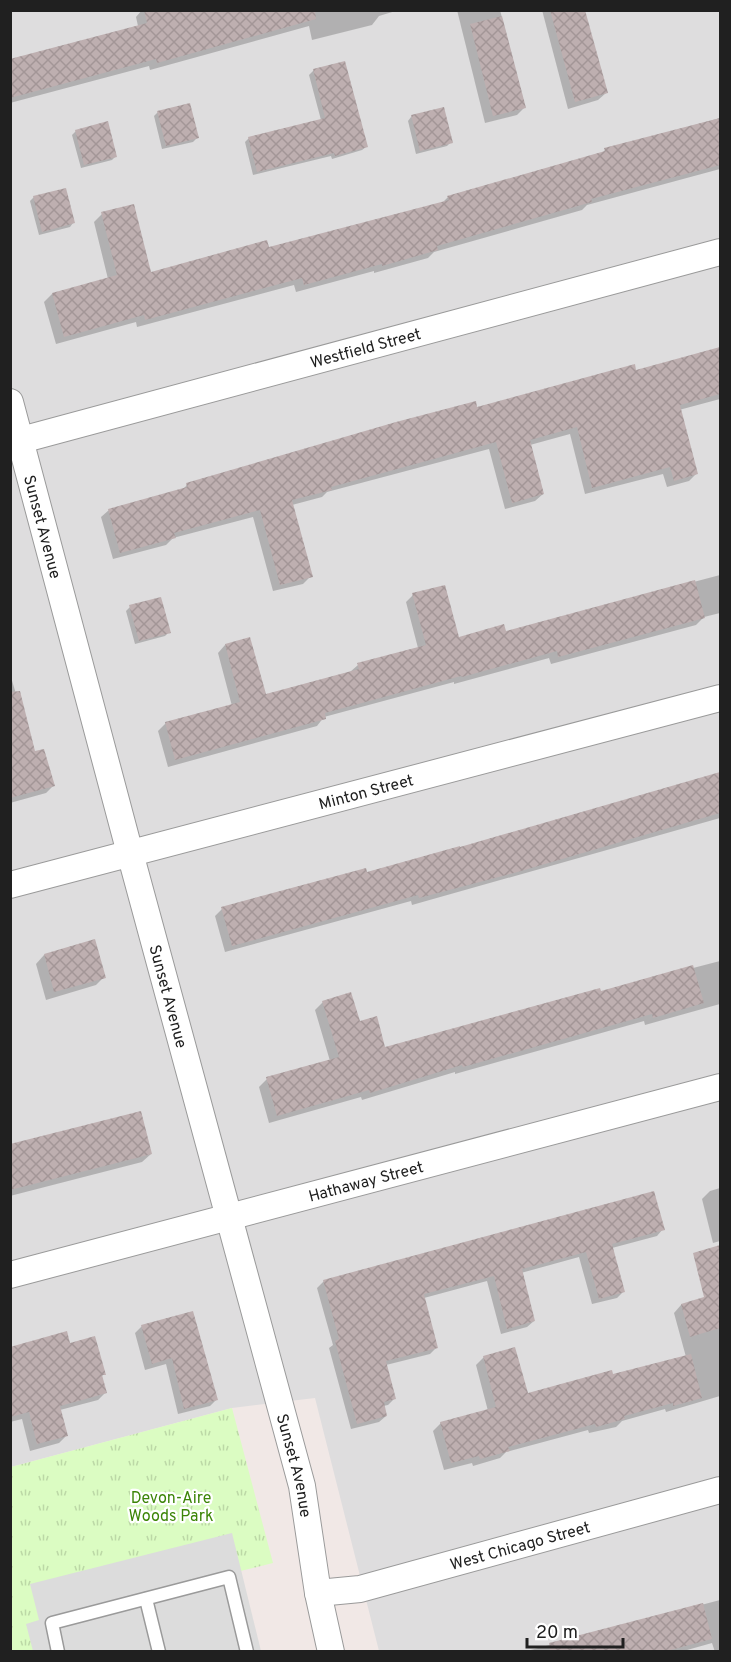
<svg xmlns="http://www.w3.org/2000/svg" width="731" height="1662" font-family="Overpass,sans-serif">
<style>
.residential{fill:#deddde}
.park{fill:url(#park-tufts)}
.parking{fill:#dcdcdc}
.shadow{fill:#0003}
.building{fill:url(#building-cross-hatch)}
.lines{fill:none;stroke-linecap:round;stroke-linejoin:round}
.lane-casing{stroke:#9a9a9a;stroke-width:15}
.street-casing{stroke:#9a9a9a;stroke-width:28}
.lane{stroke:#fff;stroke-width:12}
.street{stroke:#fff;stroke-width:26}
.labels{text-anchor:middle;stroke-width:4.5;stroke-linejoin:round;paint-order:stroke}
.street-label{font-size:16px;fill:#202020;stroke:#fff}
.park-label{font-size:16px;fill:#3c8507;stroke:#fff}
</style>
<defs>
<pattern id="park-tufts" width="24" height="20" patternUnits="userSpaceOnUse" patternTransform="scale(1.5)"><rect width="24" height="20" fill="#dbfcc2"/><path d="M3 7l-1-3M5 7V3M7 7l1-3M15 17l-1-3M17 17v-4M19 17l1-3" fill="none" stroke="#bcd8a6"/></pattern>
<pattern id="building-cross-hatch" width="8" height="8" patternUnits="userSpaceOnUse" patternTransform="scale(1.5)"><rect width="8" height="8" fill="#beafb0"/><path d="M0 0l8 8M0 8l8-8" fill="none" stroke="#a39697"/></pattern>
</defs>
<rect width="100%" height="100%" fill="#f1e8e6"/>
<polygon class="residential" points="11,11 720,11 720,1651 379,1651 315,1398 232,1408 11,1467"/>
<polygon class="park" points="232,1408 273,1563 39,1620 34,1651 11,1652 11,1467"/>
<polygon class="parking" points="232,1533 261,1651 33,1651 26,1624 39,1620 30,1584"/>
<g class="shadow">
<polygon points="142,10 399,10 379,16 372,25 312,40 309,26 150,70 149,66 10,103 10,60 138,26 136,17"/>
<polygon points="457,10 500,10 525,107 517,115 485,123"/>
<polygon points="542,10 584,10 606,93 598,100 568,109"/>
<polygon points="344,63 366,147 362,150 332,159 331,156 253,175 245,142 249,138 321,120 309,75 313,71"/>
<polygon points="158,112 197,138 193,142 162,149 154,116"/>
<polygon points="411,117 451,142 447,146 416,154 408,121"/>
<polygon points="720,118 720,169 587,205 582,210 434,252 428,258 374,273 374,271 296,292 294,285 137,327 136,322 56,344 44,302 52,294 108,279 94,222 102,214 150,274 268,249 441,204 448,197 602,153 605,150"/>
<polygon points="76,131 115,157 112,160 81,168 72,135"/>
<polygon points="34,197 73,223 70,227 39,235 30,201"/>
<polygon points="720,348 720,399 679,410 696,474 689,481 667,487 663,474 585,494 570,434 530,445 543,494 535,501 505,509 489,449 327,492 322,497 292,505 311,576 303,584 273,591 253,517 173,538 166,545 113,559 101,517 109,510 182,490 187,485 476,409 635,371"/>
<polygon points="720,575 720,613 704,617 696,625 551,664 549,658 454,684 454,682 324,717 317,726 168,767 158,731 166,723 232,706 218,653 225,645 265,696 350,672 358,665 418,648 406,602 413,595 458,639 505,632"/>
<polygon points="130,607 169,632 165,636 135,644 126,611"/>
<polygon points="10,674 34,753 53,786 46,793 10,803"/>
<polygon points="720,774 720,818 412,905 411,901 225,952 215,916 222,909 459,849"/>
<polygon points="44,955 104,977 96,985 46,1000 36,964"/>
<polygon points="720,961 720,1004 645,1025 644,1021 455,1074 455,1072 362,1100 361,1097 269,1123 259,1087 267,1079 330,1061 315,1010 323,1002 359,1023 384,1048"/>
<polygon points="10,1145 151,1154 142,1162 10,1196"/>
<polygon points="720,1188 720,1241 713,1243 702,1199 710,1191"/>
<polygon points="663,1229 657,1236 612,1248 624,1291 617,1298 592,1304 579,1257 521,1273 534,1321 527,1327 501,1334 487,1281 424,1298 437,1347 430,1354 386,1365 395,1398 388,1405 383,1406 386,1416 379,1422 351,1429 329,1348 333,1345 317,1288 324,1281"/>
<polygon points="712,1297 720,1328 720,1396 666,1412 665,1409 622,1421 616,1427 589,1433 588,1430 506,1452 500,1458 473,1466 472,1463 444,1470 433,1431 441,1423 488,1411 476,1365 484,1357 527,1395 686,1357 674,1313 681,1305"/>
<polygon points="142,1326 217,1399 210,1406 178,1414 166,1364 145,1370 135,1333"/>
<polygon points="69,1345 104,1374 101,1377 105,1393 98,1400 60,1410 66,1436 59,1443 30,1451 22,1419 10,1422 10,1354"/>
<polygon points="720,1600 720,1652 715,1652 712,1643 680,1652 523,1652"/>
</g>
<g class="building">
<polygon points="144,10 315,10 316,19 157,63 156,59 10,98 10,59 147,23"/>
<polygon points="550,10 585,10 608,93 575,102"/>
<polygon points="502,16 526,108 493,116 470,24"/>
<polygon points="345,61 368,147 335,156 334,153 257,172 248,137 325,118 313,69"/>
<polygon points="190,103 199,138 166,146 157,111"/>
<polygon points="444,107 453,143 420,151 411,115"/>
<polygon points="720,118 720,165 591,199 592,202 437,246 438,250 382,266 382,264 304,285 302,278 145,320 144,315 64,337 52,293 117,275 101,212 134,204 151,272 267,240 269,247 449,200 447,196 605,151 604,148"/>
<polygon points="108,121 117,157 84,165 75,130"/>
<polygon points="66,188 75,223 42,232 33,196"/>
<polygon points="720,347 720,394 680,405 698,474 674,481 670,467 592,488 577,427 530,440 544,494 512,503 496,442 331,487 332,490 292,500 313,577 280,585 260,510 174,533 176,538 120,553 108,509 187,487 186,483 396,422 476,401 477,407 635,364 636,370"/>
<polygon points="695,580 705,618 558,657 557,651 462,677 461,676 325,713 326,719 175,760 165,722 240,702 225,644 250,637 266,694 359,669 357,663 426,645 412,593 445,585 459,637 504,624 506,631"/>
<polygon points="161,597 171,633 139,641 129,605"/>
<polygon points="20,691 35,751 44,749 55,786 10,798 10,692"/>
<polygon points="720,772 720,813 514,873 419,898 418,895 232,946 221,907 366,868 367,872 460,846 460,847"/>
<polygon points="95,939 106,978 54,992 44,954"/>
<polygon points="693,965 704,1003 653,1018 652,1014 463,1067 462,1065 370,1093 369,1090 277,1116 266,1077 339,1057 322,1001 351,992 360,1021 377,1016 385,1047 600,988 601,991"/>
<polygon points="141,1111 152,1154 10,1190 10,1144"/>
<polygon points="654,1191 665,1230 612,1244 625,1292 599,1299 586,1252 522,1269 535,1321 507,1329 494,1276 424,1294 438,1348 386,1361 396,1399 384,1402 387,1416 357,1424 335,1341 339,1339 323,1280"/>
<polygon points="720,1245 720,1328 690,1337 681,1304 704,1297 693,1253"/>
<polygon points="193,1311 218,1400 184,1409 172,1358 152,1364 141,1325"/>
<polygon points="67,1331 70,1343 95,1336 106,1375 102,1375 107,1393 60,1406 68,1436 37,1444 29,1412 10,1417 10,1347"/>
<polygon points="515,1347 528,1393 612,1370 613,1374 691,1354 702,1398 673,1406 673,1403 624,1416 625,1419 596,1427 595,1424 508,1447 510,1451 480,1459 479,1456 451,1463 440,1422 496,1407 483,1356"/>
<polygon points="703,1603 712,1639 663,1652 550,1652 549,1643"/>
</g>
<g class="lines">
<g class="lane-casing">
<g id="lane">
<polyline points="146,1599 159,1652"/>
<polyline points="58,1652 52,1623 229,1577 247,1652"/>
</g>
</g>
<g class="street-casing">
<g id="street">
<path id="s1" d="M10,402L130,853L302,1486L318,1593L331,1652"/>
<path id="s2" d="M10,443L720,252"/>
<path id="s3" d="M10,885L720,698"/>
<path id="s4" d="M10,1275L720,1087"/>
<path id="s5" d="M318,1593L360,1589L720,1490"/>
</g>
</g>
<use href="#lane" class="lane"/>
<use href="#street" class="street"/>
</g>
<g class="labels">
<g class="street-label">
<text dy="6" stroke="none"><textPath href="#s2" startOffset="368">Westfield Street</textPath></text>
<text dy="6" stroke="none"><textPath href="#s1" startOffset="129">Sunset Avenue</textPath></text>
<text dy="6" stroke="none"><textPath href="#s3" startOffset="368">Minton Street</textPath></text>
<text dy="6" stroke="none"><textPath href="#s1" startOffset="615">Sunset Avenue</textPath></text>
<text dy="6" stroke="none"><textPath href="#s4" startOffset="368">Hathaway Street</textPath></text>
<text dy="6" stroke="none"><textPath href="#s1" startOffset="1101">Sunset Avenue</textPath></text>
<text dy="6" stroke="none"><textPath href="#s5" startOffset="208">West Chicago Street</textPath></text>
</g>
<g class="park-label">
<text x="171" y="1503">Devon-Aire<tspan x="171" dy="18">Woods Park</tspan></text>
</g>
</g>
<rect width="731" height="1662" fill="none" stroke="#202020" stroke-width="24"/>
<path d="M527 1638v9h96v-9" fill="none" stroke="#202020" stroke-width="3"/>
<text x="536" y="1638" font-size="18" fill="#202020" stroke="#ffffff" stroke-width="4.5" paint-order="stroke">20 m</text>
</svg>
